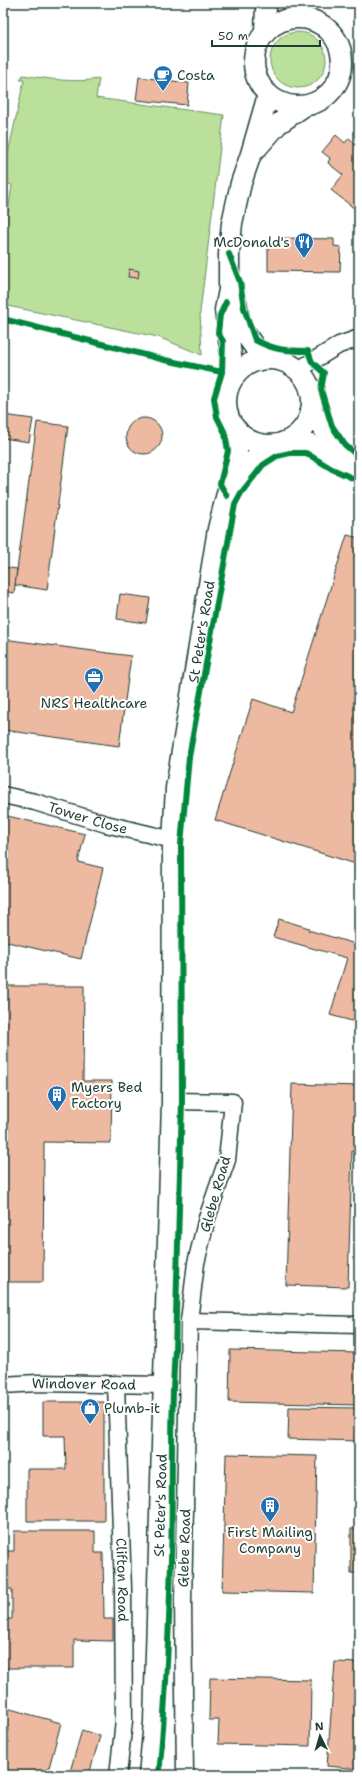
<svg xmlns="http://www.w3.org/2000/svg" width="362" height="1778" font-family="'Shantell Sans',sans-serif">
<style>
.green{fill:#bae09b;stroke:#6c8e68}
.building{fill:#eeb9a1;stroke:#1f3d34}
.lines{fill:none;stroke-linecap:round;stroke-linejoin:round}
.minor-casing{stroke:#1f3d34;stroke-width:19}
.tertiary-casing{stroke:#1f3d34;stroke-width:23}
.minor{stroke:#fff;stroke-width:16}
.tertiary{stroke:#fff;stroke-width:20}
.cycleway-casing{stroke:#fff;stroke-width:8}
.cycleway{stroke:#00873e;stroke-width:6}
.labels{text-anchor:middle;stroke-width:4;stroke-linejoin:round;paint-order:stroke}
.poi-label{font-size:14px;fill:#1f3d34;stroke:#fff;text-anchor:start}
.street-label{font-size:14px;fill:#1f3d34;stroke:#fff}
</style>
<rect width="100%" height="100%" fill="#fff"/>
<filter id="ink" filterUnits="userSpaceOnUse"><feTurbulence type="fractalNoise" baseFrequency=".025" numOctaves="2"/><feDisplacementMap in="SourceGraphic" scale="8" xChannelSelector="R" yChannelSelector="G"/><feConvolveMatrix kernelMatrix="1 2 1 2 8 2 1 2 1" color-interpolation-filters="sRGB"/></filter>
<g filter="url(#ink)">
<g class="green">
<circle cx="298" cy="60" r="28"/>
<path d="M23,75C49,79 74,83 99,79L96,98L224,115L200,312L202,355L158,337L3,305V246L12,185L3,182V177L24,80H20Z"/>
</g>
<g class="building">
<polygon points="139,77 189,83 187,105 136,100"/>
<polygon points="336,135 345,143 349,138 359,147 359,203 355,209 331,190 343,175 328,163 330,158 322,152"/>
<polygon points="282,238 334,239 334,246 341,247 340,272 268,271 268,245"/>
<polygon points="129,269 139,271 138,278 128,277"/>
<polygon points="3,415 33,419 29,442 3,438"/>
<circle cx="144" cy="436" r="18"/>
<polygon points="37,422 68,426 47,590 15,585"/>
<polygon points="347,535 359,538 359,865 215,820 253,699 291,712"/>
<polygon points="3,567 17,569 14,593 3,591"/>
<polygon points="120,594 150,598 146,623 117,619"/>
<polygon points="3,639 131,656 119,746 3,730"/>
<polygon points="3,815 85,834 78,862 103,868 81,959 3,941"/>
<polygon points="279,919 309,928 308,930 359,945 359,1023 330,1015 347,958 273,937"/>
<polygon points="3,986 84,986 83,1081 112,1081 111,1143 44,1142 43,1282 3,1282"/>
<polygon points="292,1084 359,1086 359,1151 352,1151 348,1287 286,1285"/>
<polygon points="359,1223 359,1271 357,1271"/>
<polygon points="230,1350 359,1353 359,1405 229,1402"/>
<polygon points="43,1402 104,1402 104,1521 27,1521 27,1469 66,1469 65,1436 43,1436"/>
<polygon points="289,1407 359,1408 359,1441 288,1439"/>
<polygon points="226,1454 317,1456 314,1593 222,1591"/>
<rect x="351" y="1529" width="8" height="44"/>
<polygon points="14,1531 95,1531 95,1553 103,1553 104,1619 113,1619 113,1641 74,1640 74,1668 3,1668 3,1619 12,1619 12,1589 6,1589 6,1551 14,1551"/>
<polygon points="335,1662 359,1663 359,1769 327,1766"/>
<polygon points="210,1678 311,1680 310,1746 218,1744 219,1720 209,1720"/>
<polygon points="3,1707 61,1723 47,1775 3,1774"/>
<polygon points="82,1730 100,1736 89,1775 69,1775"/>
</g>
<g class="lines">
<g class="minor-casing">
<g id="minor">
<polyline points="298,370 339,345 359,338"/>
<path id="s1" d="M3,795L35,802L106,824L173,840"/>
<polyline points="172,1101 233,1102 227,1160 207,1218 196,1263 189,1321 183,1601 185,1775"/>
<polyline points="189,1321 359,1325"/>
<path id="s2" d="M116,1384L123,1589L124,1721L118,1775"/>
<path id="s3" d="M3,1385L37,1383L164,1385"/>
</g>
</g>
<g class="tertiary-casing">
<g id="tertiary">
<circle cx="298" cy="62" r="44"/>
<polyline points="265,32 266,3"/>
<polyline points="255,150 278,124 304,106"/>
<polyline points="236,302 241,328 263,359"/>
<circle cx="269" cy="402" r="43"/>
<polyline points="229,384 232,363 225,310 229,290 229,254 232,223 241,183 251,154 268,95"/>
<polyline points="311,410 346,462"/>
<polyline points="284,442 311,445 359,470"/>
<polyline points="231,491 256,458 270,445"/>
<path id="s4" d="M149,1775L154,1722L172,1101L173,840L176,788L218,529L237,454V430"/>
</g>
</g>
<use href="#minor" class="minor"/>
<use href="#tertiary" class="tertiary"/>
<g class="cycleway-casing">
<g id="cycleway">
<path d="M229,254L240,282L244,308L255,340C274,350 286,351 308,351L312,362L324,373L321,390L332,426L345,445L359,457"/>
<polyline points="226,302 220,315 218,333 223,341 222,372 214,398 217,417 225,433 228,451 220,484 227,496"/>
<polyline points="3,319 165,360 222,372"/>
<path d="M159,1775C166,1703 169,1632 171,1560C173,1490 170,1420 175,1350L182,1101L181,844L189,757L235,504L241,493L263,465L277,456L290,453H306L332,469L359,481"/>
</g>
</g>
<use href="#cycleway" class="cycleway"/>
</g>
</g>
<defs>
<g id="cafe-pin" transform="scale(1)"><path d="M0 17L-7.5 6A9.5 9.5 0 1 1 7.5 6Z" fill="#1f6fb2" stroke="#fff"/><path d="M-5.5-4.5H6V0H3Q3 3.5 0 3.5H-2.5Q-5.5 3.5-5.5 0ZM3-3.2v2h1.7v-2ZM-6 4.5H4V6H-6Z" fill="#fff"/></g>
<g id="restaurant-pin" transform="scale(1)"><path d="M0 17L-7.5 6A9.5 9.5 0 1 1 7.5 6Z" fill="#1f6fb2" stroke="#fff"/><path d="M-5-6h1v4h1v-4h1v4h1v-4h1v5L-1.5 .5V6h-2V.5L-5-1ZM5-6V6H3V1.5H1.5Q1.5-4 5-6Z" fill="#fff"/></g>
<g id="office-pin" transform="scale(1)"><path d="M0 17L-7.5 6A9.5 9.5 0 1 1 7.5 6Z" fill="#1f6fb2" stroke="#fff"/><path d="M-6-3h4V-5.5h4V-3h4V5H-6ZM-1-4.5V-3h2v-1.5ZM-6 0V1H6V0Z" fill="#fff"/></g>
<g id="building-pin" transform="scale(1)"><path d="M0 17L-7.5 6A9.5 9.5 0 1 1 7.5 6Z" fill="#1f6fb2" stroke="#fff"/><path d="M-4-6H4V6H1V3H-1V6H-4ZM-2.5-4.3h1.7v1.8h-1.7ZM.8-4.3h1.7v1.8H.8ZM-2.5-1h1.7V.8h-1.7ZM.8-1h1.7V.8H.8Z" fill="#fff"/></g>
<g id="shop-pin" transform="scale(1)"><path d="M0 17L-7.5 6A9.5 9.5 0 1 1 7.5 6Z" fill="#1f6fb2" stroke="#fff"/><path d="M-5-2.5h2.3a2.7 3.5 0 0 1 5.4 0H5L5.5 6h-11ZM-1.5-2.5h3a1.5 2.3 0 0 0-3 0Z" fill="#fff"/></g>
</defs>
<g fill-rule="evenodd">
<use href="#cafe-pin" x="163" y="75"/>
<use href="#restaurant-pin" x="304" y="242"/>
<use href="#office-pin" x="94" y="677"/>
<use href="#building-pin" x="57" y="1095"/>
<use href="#shop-pin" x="90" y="1408"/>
<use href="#building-pin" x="270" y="1506"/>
</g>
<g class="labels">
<g class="poi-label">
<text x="177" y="80">Costa</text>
<text x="290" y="247" text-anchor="end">McDonald's</text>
<text x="94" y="708" text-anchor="middle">NRS Healthcare</text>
<text x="71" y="1092">Myers Bed<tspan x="71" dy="16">Factory</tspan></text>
<text x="104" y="1413">Plumb-it</text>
<text x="270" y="1537" text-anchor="middle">First Mailing<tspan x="270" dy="16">Company</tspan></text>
</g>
<g class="street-label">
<text dy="5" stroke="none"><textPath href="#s4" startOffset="1146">St Peter's Road</textPath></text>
<text dy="5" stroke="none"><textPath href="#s1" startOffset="88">Tower Close</textPath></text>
<text transform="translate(215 1194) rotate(-74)" y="5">Glebe Road</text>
<text dy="5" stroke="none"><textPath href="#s3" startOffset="81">Windover Road</textPath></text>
<text dy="5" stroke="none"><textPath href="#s4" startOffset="270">St Peter's Road</textPath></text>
<text transform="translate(184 1548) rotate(-88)" y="5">Glebe Road</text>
<text dy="5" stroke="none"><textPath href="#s2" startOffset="196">Clifton Road</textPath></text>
</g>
</g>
<rect width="362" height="1778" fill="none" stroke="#fff" stroke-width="16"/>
<rect x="8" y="8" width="346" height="1762" fill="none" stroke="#1f3d34" stroke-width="1.5" filter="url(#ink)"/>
<g transform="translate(320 1736) rotate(355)" stroke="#ffffff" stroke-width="3" paint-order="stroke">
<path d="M0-3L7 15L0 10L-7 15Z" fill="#1f3d34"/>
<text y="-6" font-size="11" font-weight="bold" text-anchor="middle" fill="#1f3d34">N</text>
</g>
<path d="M212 40v6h108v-6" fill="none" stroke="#1f3d34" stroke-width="2"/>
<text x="218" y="40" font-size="12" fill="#1f3d34" stroke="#ffffff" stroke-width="3" paint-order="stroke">50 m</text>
</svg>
